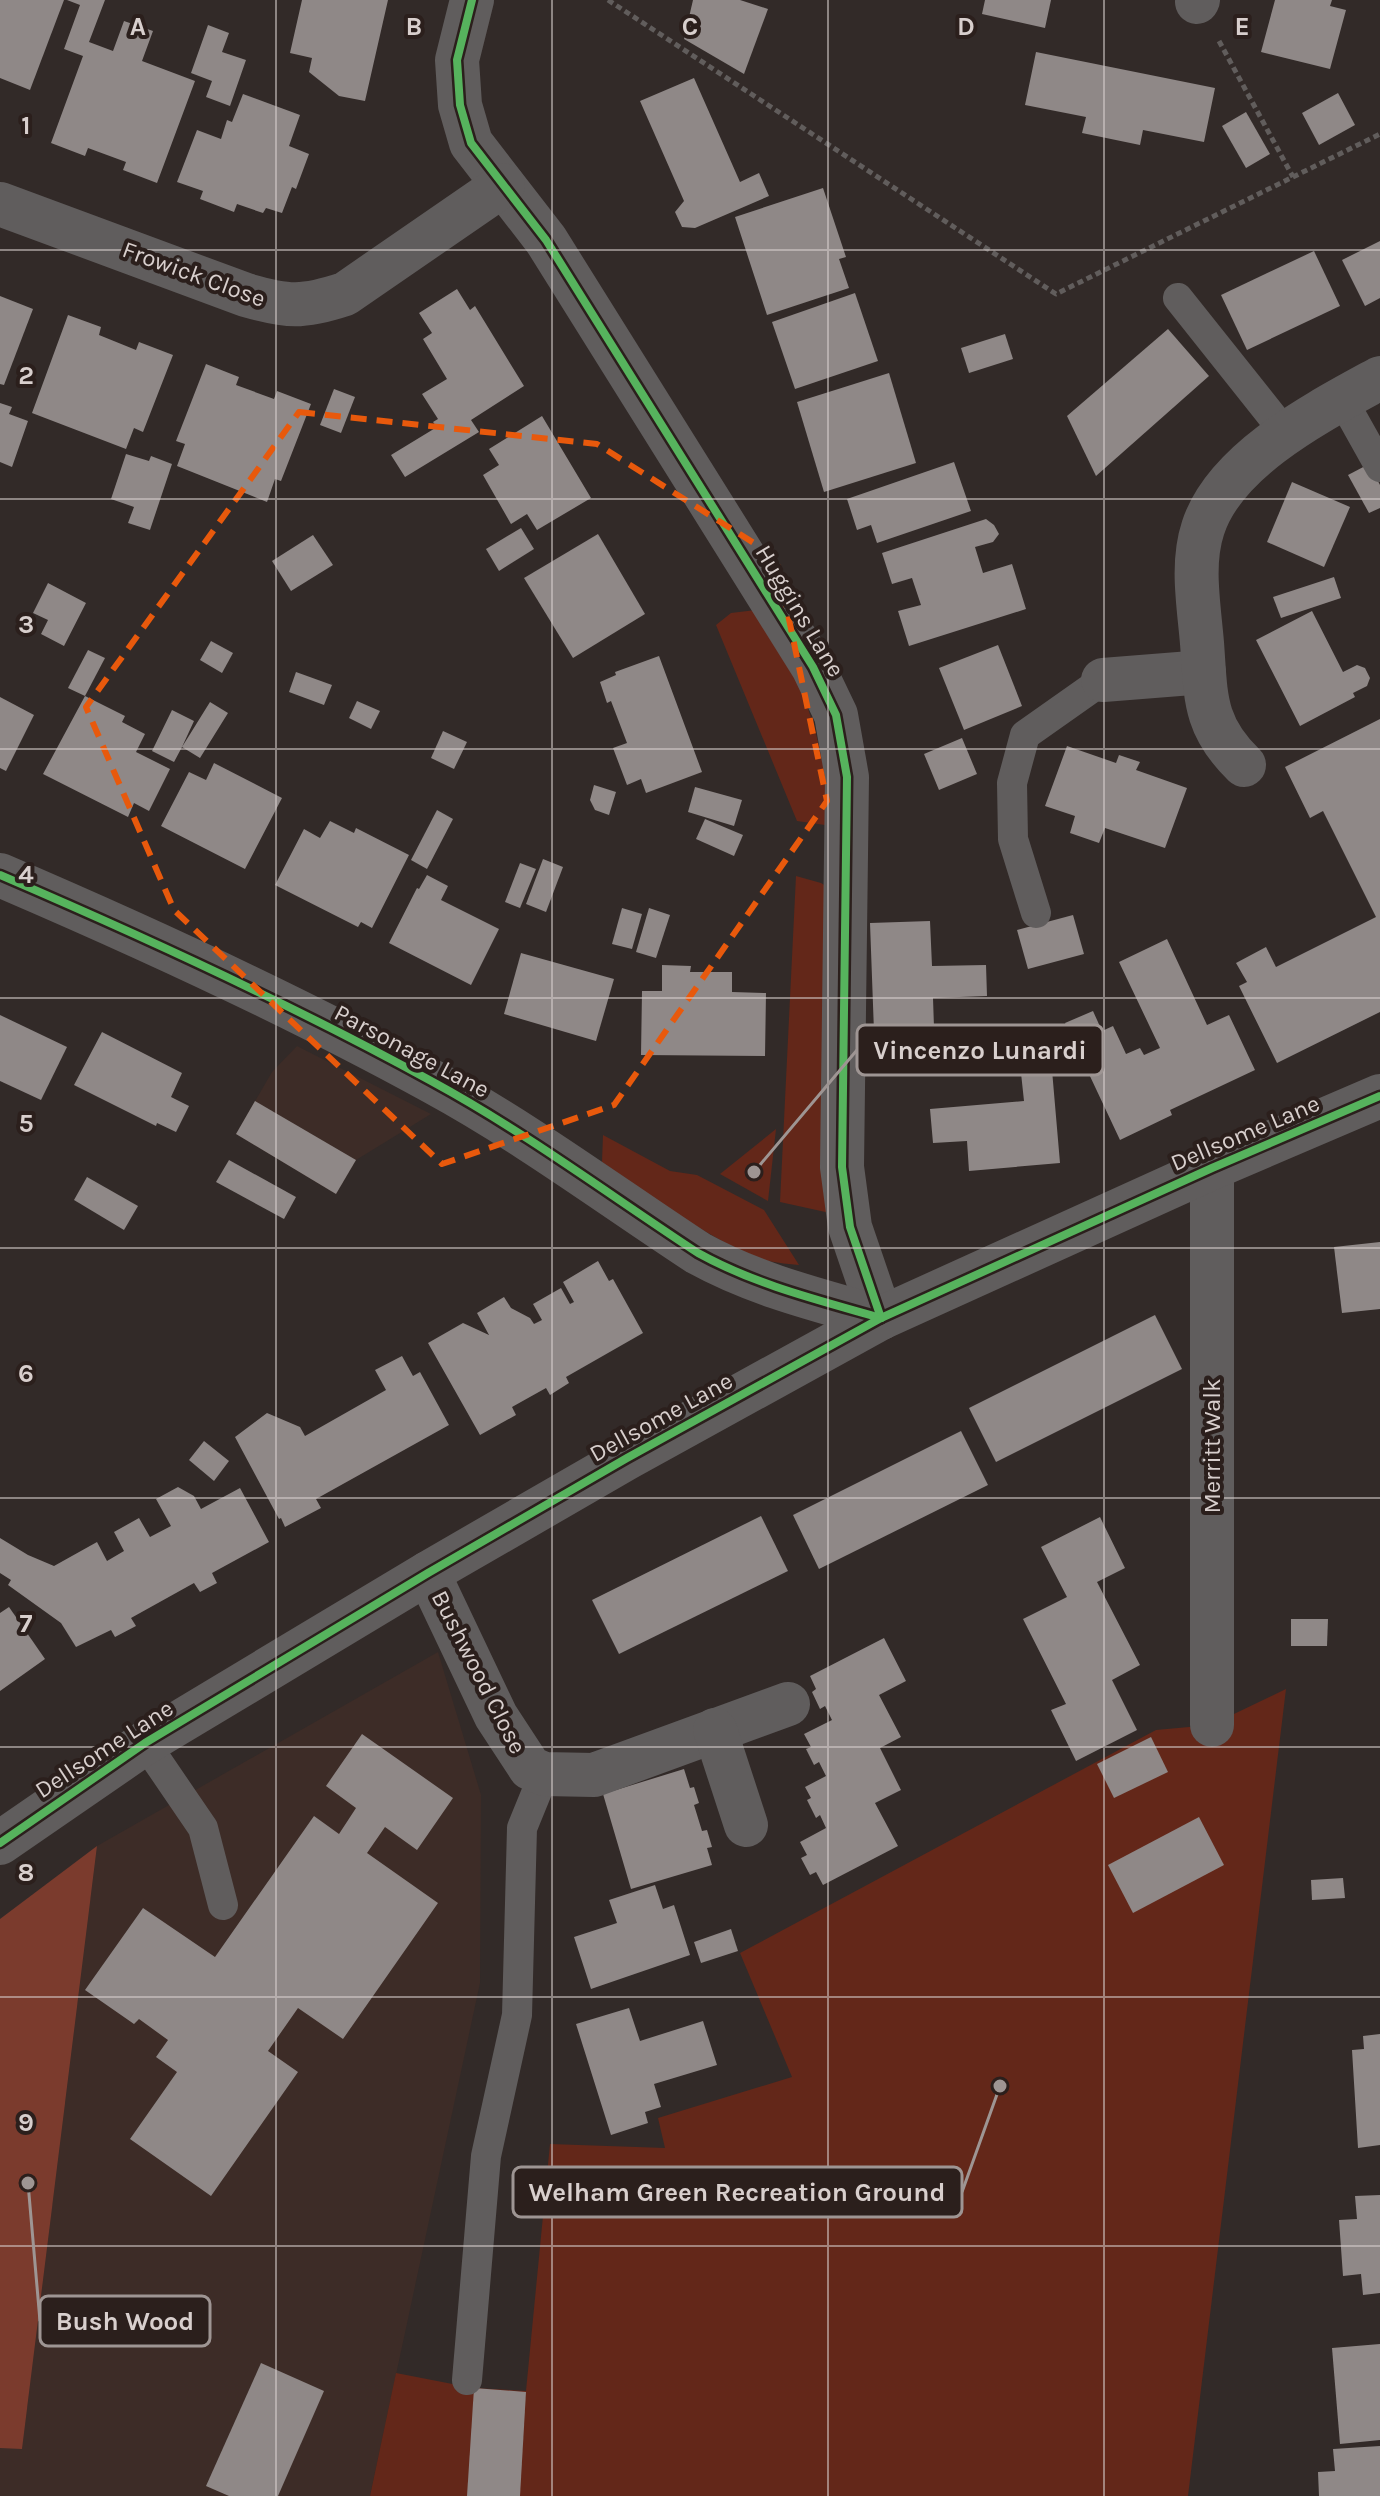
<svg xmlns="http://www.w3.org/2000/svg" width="1380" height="2496" font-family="Karla,sans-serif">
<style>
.built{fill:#3d2c27}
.green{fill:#632719}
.forest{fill:#7b3b2d}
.building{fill:#8f8887}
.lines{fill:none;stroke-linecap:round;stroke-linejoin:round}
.path{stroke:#615d5c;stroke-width:5;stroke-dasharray:6 4;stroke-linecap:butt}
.lane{stroke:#605d5d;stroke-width:30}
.street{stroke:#605d5d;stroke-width:44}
.cycleway-casing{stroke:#2b1f1c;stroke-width:13}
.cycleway{stroke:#56b35d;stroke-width:8}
.marked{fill:none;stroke:#e8590c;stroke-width:6;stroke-dasharray:16 10;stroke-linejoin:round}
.grid{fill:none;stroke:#d8cfcd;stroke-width:2;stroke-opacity:0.55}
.labels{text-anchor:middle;stroke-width:8;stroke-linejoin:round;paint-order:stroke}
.street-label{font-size:24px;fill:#d8cfcd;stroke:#2b1f1c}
.grid-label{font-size:26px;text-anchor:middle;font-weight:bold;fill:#d8cfcd;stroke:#2b1f1c;stroke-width:8;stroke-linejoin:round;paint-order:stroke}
.leader{fill:none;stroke:#9e9593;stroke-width:3}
.callout-dot{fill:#9e9593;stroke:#2b1f1c;stroke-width:3}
.callout{fill:#2b1f1c;stroke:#9e9593;stroke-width:3}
.callout-label{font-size:26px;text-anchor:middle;font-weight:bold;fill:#d8cfcd}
</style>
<rect width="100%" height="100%" fill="#322a28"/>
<g class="built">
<polygon points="297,1046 431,1114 356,1160 336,1194 236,1134 272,1072"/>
<polygon points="438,1652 481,1795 480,1983 370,2496 0,2496 0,2448 22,2448 97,1846"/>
</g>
<g class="green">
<path d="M756,610C768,632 783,653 794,675C817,723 827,773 832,826L797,821L716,625L731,613Z"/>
<polygon points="796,876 821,883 829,888 830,1213 780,1202"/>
<polygon points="776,1129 768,1201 720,1174"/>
<path d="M603,1135L670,1171L697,1175L764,1210L799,1265C789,1264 778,1263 768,1261C717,1246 647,1193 602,1162Z"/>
<polygon points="1286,1689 1188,2496 370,2496 396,2373 473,2388 526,2391 550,2144 665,2148 658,2118 792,2077 740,1953 1156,1730 1211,1725"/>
</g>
<polygon class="forest" points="97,1846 22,2449 0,2448 0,1919"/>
<g class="building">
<polygon points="0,0 64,0 30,90 0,78"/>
<polygon points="67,0 105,0 89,42 113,51 124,21 153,31 142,61 195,81 157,183 123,170 126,162 88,148 85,156 51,143 83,56 64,49 80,5"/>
<polygon points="302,0 388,0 365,101 339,96 309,72 312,58 290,53"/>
<polygon points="693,0 740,0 768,9 744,74 684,39"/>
<polygon points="985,0 1051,0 1045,28 982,14"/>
<polygon points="1275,0 1332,0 1330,6 1346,10 1330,69 1261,52"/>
<polygon points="208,25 229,33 222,52 246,60 230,106 206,97 212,81 191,73"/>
<polygon points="1036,52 1215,88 1204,142 1143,130 1140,145 1082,133 1086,117 1025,105"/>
<polygon points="694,78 740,182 759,173 769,196 695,228 682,227 675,212 684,201 640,101"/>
<polygon points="1338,93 1355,125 1319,145 1302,113"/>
<polygon points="243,94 300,115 289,146 309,154 296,189 292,187 282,213 266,208 263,213 237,204 234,212 200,199 203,191 177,182 197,130 221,139 227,120 232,122"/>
<polygon points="1246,112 1270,154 1246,168 1222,126"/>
<polygon points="823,188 846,257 839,259 849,288 767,315 735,217"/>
<polygon points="1380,241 1380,298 1365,306 1342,260"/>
<polygon points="1314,251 1340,306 1247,350 1221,295"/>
<polygon points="457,289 470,310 475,306 524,386 471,420 479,432 405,477 391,455 437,427 433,422 438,419 422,394 447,379 423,339 432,333 419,313"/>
<polygon points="855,293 878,361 795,389 772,322"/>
<polygon points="0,296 33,309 4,385 0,384"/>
<polygon points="68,315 101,327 99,335 136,350 139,342 173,355 143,432 134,428 126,449 32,413"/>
<polygon points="1168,329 1209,376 1096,476 1067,416"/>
<polygon points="1005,334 1013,359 969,373 961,348"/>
<polygon points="206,364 239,377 236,385 274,399 277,391 311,404 281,481 275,479 267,502 177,466 185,444 176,441"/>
<polygon points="889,373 916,463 824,492 797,402"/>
<polygon points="334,389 355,397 341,433 320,425"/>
<polygon points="0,403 12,407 9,414 28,421 12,467 0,462"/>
<polygon points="542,416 591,498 537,530 527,514 511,524 483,475 499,465 489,449"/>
<polygon points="126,454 149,461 151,456 172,464 150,530 128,523 134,507 111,499"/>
<polygon points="954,462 971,511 877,543 871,525 857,530 847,499"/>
<polygon points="1369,464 1380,485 1380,508 1369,513 1348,475"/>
<polygon points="1292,482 1350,507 1324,567 1267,542"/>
<polygon points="986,519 994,525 999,534 993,542 975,547 983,573 1012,564 1026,609 909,646 898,611 921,605 912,578 892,584 882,553"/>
<polygon points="521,528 534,549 499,571 486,549"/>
<polygon points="598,534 645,614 573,658 524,578"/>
<polygon points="313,535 333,565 291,591 272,561"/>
<polygon points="1334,577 1341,598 1281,618 1273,597"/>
<polygon points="48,583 86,603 64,646 41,634 48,620 33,613"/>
<polygon points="1312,611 1343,672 1357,665 1365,668 1370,678 1367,686 1353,693 1355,697 1300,726 1256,640"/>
<polygon points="211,641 233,653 222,673 200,660"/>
<polygon points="998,645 1022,706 964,730 939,668"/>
<polygon points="88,650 105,658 85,696 68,688"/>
<polygon points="659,656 702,772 646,793 641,779 627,785 613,748 627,743 611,701 607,703 600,682 616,675 615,672"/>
<polygon points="296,672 332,685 324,705 289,692"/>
<polygon points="85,696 125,716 122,722 145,734 136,752 170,769 149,811 134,803 128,817 43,774"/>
<polygon points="0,697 34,715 6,771 0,768"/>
<polygon points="357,701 380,711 371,729 349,718"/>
<polygon points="210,702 228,713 200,758 182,747 174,762 152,751 172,710 194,721 182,747"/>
<polygon points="1380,719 1380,1012 1277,1063 1239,986 1247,982 1236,963 1266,947 1276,967 1376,917 1323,811 1310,818 1285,767"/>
<polygon points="443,731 467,742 454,769 431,758"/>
<polygon points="962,738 977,774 939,790 924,754"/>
<polygon points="1067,746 1116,763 1119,755 1140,762 1136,770 1187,788 1165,848 1105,828 1099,843 1070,833 1075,816 1045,806"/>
<polygon points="214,763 282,798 245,869 161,826 189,772 206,780"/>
<polygon points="594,785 616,792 609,815 595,810 590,800"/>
<polygon points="695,787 742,800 734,826 688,812"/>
<polygon points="437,810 453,819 427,869 411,860"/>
<polygon points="705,819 743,835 734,856 696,839"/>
<polygon points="330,821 354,833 356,828 409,855 372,928 361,922 358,927 275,885 304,829 320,838"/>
<polygon points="543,859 563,867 546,912 526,904"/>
<polygon points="520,863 536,869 520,908 505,902"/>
<polygon points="427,875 448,886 441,900 499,929 471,985 389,943 417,888 419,889"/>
<polygon points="622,908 642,914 632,949 612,944"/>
<polygon points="649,908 670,915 656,958 636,952"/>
<polygon points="1073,915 1084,954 1028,969 1017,930"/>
<polygon points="930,921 932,966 986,965 987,996 933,998 935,1057 875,1059 870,923"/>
<polygon points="1167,939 1207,1025 1229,1015 1255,1070 1170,1110 1172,1115 1120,1140 1065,1023 1093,1011 1102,1031 1113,1026 1126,1054 1140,1048 1144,1055 1160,1048 1119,962"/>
<polygon points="521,953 614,979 596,1041 504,1014"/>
<polygon points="662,965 691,966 690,972 732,972 732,992 766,993 765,1056 641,1055 642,991 662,991"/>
<polygon points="0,1015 67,1047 41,1100 0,1081"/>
<polygon points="102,1032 182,1073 171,1097 189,1106 176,1132 157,1123 156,1126 74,1085"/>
<polygon points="1052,1070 1060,1163 969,1171 967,1141 933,1143 930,1109 1024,1101 1021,1073"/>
<polygon points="255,1101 356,1160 336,1194 236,1134"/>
<polygon points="229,1160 296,1197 284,1219 216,1182"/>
<polygon points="87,1177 138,1206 124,1230 74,1200"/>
<polygon points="1380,1242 1380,1309 1342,1313 1334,1247"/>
<polygon points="598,1261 609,1281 613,1279 643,1333 566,1377 569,1383 550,1395 546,1388 512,1407 516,1415 480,1435 428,1343 463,1323 489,1335 477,1313 504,1297 511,1308 530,1318 534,1324 542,1320 533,1304 561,1288 570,1304 574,1302 563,1282"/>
<polygon points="1155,1315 1182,1369 996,1462 969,1408"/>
<polygon points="402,1356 413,1376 420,1372 449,1425 316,1499 321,1508 285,1527 281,1518 279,1519 235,1437 267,1413 300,1427 305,1436 386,1390 375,1370"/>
<polygon points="961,1431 988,1485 819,1569 793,1515"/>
<polygon points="204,1441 229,1461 214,1481 189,1460"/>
<polygon points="178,1487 194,1496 201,1509 240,1488 269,1542 212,1573 217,1583 200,1592 194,1583 131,1618 136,1626 115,1637 111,1630 76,1647 61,1623 8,1585 11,1580 0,1573 0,1538 28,1555 54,1566 97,1542 107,1561 124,1551 114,1532 139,1518 150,1537 171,1526 156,1499"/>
<polygon points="761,1516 788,1571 619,1654 592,1600"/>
<polygon points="1100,1517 1125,1568 1097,1582 1140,1665 1112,1680 1137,1730 1076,1761 1051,1710 1066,1704 1023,1619 1067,1597 1041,1547"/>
<polygon points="9,1607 45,1659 0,1691 0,1613"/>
<polygon points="1291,1619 1328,1619 1327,1646 1291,1646"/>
<polygon points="884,1638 906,1681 879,1695 901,1737 880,1748 901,1790 875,1803 898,1846 823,1885 816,1872 810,1875 801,1858 807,1855 800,1842 826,1828 820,1815 816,1818 807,1800 811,1798 805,1787 826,1776 819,1762 814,1765 806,1749 811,1747 804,1734 832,1720 825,1706 820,1709 812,1692 816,1689 810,1676"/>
<polygon points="362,1734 453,1798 417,1850 385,1827 367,1853 438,1903 343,2039 298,2008 268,2051 298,2072 211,2196 130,2139 177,2072 156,2057 168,2040 139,2019 134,2024 85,1990 143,1908 215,1957 314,1816 339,1834 356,1808 326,1786"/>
<polygon points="1151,1737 1168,1772 1114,1798 1097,1764"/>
<polygon points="684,1769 690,1788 694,1787 699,1803 694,1805 702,1831 707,1830 712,1847 707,1848 712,1865 631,1889 603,1794"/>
<polygon points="1199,1817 1224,1865 1133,1913 1108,1865"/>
<polygon points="1343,1878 1345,1898 1312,1900 1311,1880"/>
<polygon points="655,1885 663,1909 674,1905 690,1955 591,1989 574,1937 617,1923 609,1900"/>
<polygon points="731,1929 738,1951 701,1963 694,1942"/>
<polygon points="629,2008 640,2041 703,2021 717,2065 654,2084 661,2107 645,2112 648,2123 611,2135 576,2024"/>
<polygon points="1380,2034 1380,2145 1358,2148 1352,2050 1364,2049 1363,2036"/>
<polygon points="1380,2195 1380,2293 1363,2295 1361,2274 1343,2276 1339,2220 1357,2219 1355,2196"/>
<polygon points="1380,2344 1380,2440 1340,2444 1332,2348"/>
<polygon points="261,2363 324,2391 278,2496 229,2496 206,2486"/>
<polygon points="474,2388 526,2392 520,2496 467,2496"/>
<polygon points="1380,2446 1380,2496 1319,2496 1318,2472 1335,2471 1333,2449"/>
</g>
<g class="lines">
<g class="path">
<polyline points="608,0 1056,294 1380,134"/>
<polyline points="1219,41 1293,177"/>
</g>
<g class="lane">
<polyline points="1178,298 1287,435"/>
<polyline points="1342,399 1380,467"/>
<polyline points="1036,913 1013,839 1012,783 1025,735 1103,680"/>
<polyline points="145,1743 203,1828 223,1905"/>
<polyline points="467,2380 486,2156 517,2015 522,1828 544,1774"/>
</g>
<g class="street">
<polyline points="472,0 457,60 460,105 471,143 546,240 813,667 836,715 847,777 842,1167 850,1227 881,1318"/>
<polyline points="1197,2 1198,0"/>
<path d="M0,204L246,295C288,307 302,308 345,294L503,185"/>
<polyline points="1103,680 1204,672"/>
<path d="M1244,765C1203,725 1206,696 1202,643C1199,606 1191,564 1203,528C1225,459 1320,411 1380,378"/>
<path d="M0,875C147,938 293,1005 433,1082C525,1132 611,1196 698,1253C756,1285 818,1300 881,1318"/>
<polyline points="428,1573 496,1716 530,1768 544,1774 594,1775 788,1704"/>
<polyline points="1212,1725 1212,1168"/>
<polyline points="715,1730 746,1825"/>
<polyline points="0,1843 145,1743 428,1573 627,1458 881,1318 1212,1168 1380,1096"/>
</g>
<g class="cycleway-casing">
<g id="cycleway">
<polyline points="472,0 457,60 460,105 471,143 546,240 813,667 836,715 847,777 842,1167 850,1227 881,1318"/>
<path d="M0,875C147,938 293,1005 433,1082C525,1132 611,1196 698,1253C756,1285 818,1300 881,1318"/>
<polyline points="0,1843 145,1743 428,1573 627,1458 881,1318 1212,1168 1380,1096"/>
</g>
</g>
<use href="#cycleway" class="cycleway"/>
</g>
<path class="marked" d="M299,412L597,444L776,557L827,801L614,1105L442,1164L174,910L86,707Z"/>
<path class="grid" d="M276,0V2496M552,0V2496M828,0V2496M1104,0V2496M0,250H1380M0,499H1380M0,749H1380M0,998H1380M0,1248H1380M0,1498H1380M0,1747H1380M0,1997H1380M0,2246H1380"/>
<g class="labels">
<g class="street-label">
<text transform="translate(194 274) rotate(20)" y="8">Frowick Close</text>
<text transform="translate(800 611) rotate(59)" y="8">Huggins Lane</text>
<text transform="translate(412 1051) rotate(28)" y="8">Parsonage Lane</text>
<text transform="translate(1245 1133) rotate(-23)" y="8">Dellsome Lane</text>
<text transform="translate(661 1417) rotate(-29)" y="8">Dellsome Lane</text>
<text transform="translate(1212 1446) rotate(-90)" y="8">Merritt Walk</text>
<text transform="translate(479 1672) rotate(63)" y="8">Bushwood Close</text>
<text transform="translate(104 1749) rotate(-33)" y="8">Dellsome Lane</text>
</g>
</g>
<g class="grid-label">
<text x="138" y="35">A</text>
<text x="414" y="35">B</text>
<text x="690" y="35">C</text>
<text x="966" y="35">D</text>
<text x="1242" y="35">E</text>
<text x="26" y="134">1</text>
<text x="26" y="384">2</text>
<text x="26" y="633">3</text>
<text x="26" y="883">4</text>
<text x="26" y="1132">5</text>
<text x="26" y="1382">6</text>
<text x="26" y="1632">7</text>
<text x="26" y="1881">8</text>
<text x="26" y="2131">9</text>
</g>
<path class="leader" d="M754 1172L857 1050M1000 2086L962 2192M28 2183L40 2321"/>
<g class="callout-dot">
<circle cx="754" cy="1172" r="8"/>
<circle cx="1000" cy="2086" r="8"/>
<circle cx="28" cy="2183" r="8"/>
</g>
<g class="callout">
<rect x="857" y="1025" width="246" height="50" rx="8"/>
<rect x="513" y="2167" width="449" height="50" rx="8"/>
<rect x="40" y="2296" width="170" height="50" rx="8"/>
</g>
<g class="callout-label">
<text x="980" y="1059">Vincenzo Lunardi</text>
<text x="737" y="2201">Welham Green Recreation Ground</text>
<text x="125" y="2330">Bush Wood</text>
</g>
</svg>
